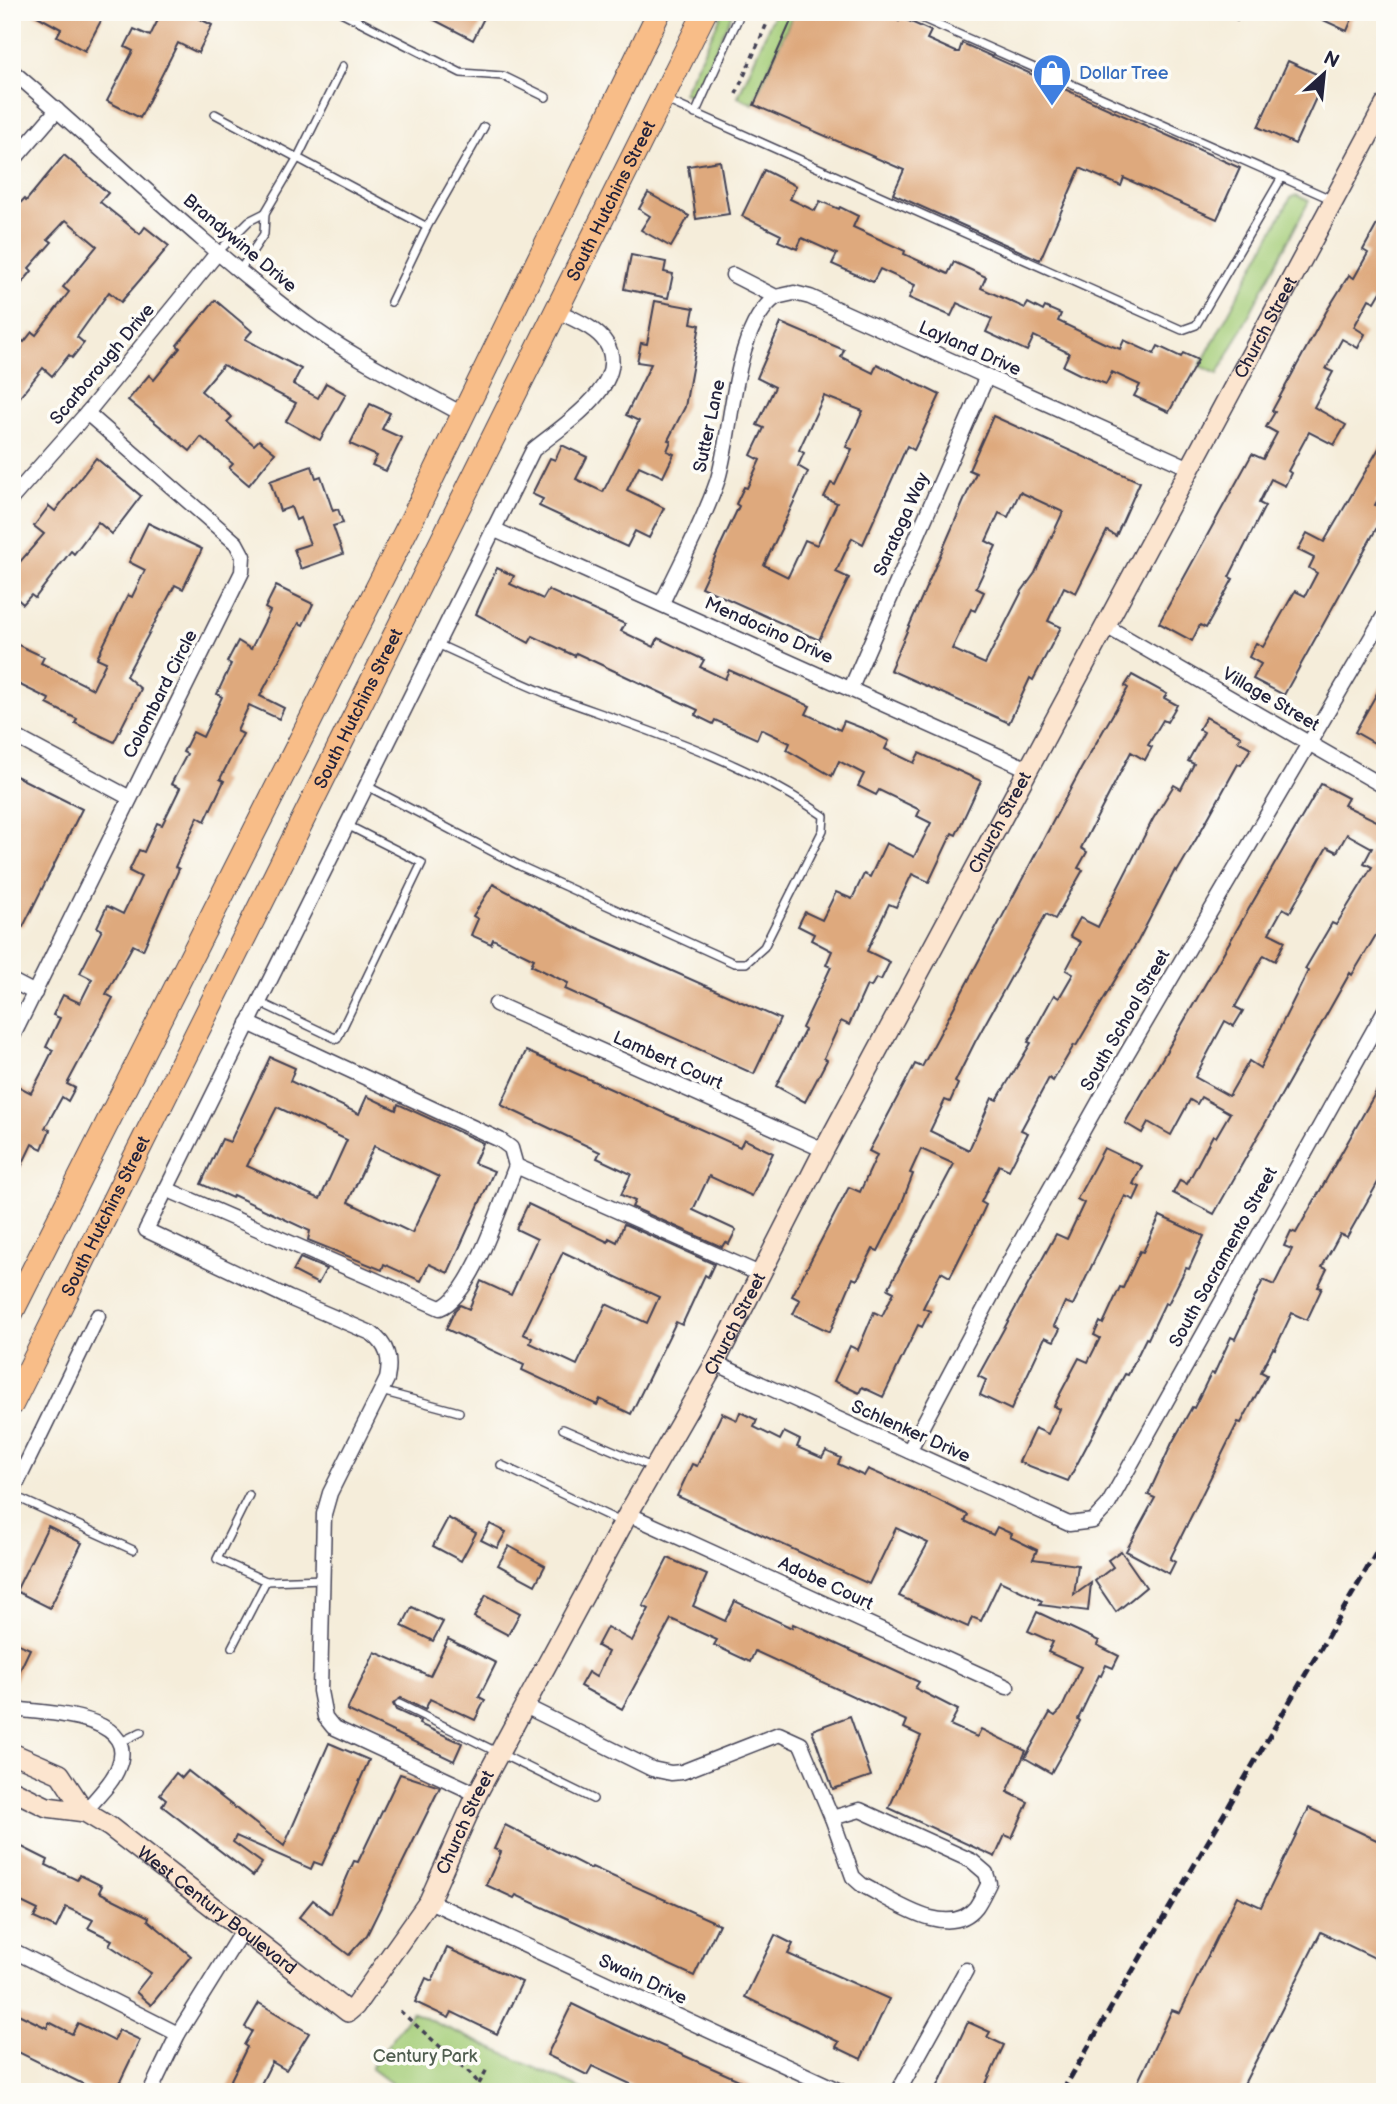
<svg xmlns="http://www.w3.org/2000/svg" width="1397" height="2104" font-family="'Balsamiq Sans',sans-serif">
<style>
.green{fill:#a4cd78;stroke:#63785a;stroke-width:2}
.building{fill:#dea97d;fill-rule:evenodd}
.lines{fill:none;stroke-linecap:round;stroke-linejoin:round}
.lane-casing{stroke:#424053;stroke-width:10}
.street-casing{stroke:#424053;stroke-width:17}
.secondary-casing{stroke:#424053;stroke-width:22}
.primary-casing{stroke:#424053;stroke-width:25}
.path{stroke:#424053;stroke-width:3.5;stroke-dasharray:5 5;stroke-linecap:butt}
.lane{stroke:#fff;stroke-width:7}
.street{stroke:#fff;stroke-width:14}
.secondary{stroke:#fce5cf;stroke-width:19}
.primary{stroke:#f8bd88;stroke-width:23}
.rail{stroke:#22223b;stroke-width:5;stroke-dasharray:10 5;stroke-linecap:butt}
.labels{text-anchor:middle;stroke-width:7;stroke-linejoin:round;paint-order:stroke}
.shop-label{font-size:18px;fill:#366cbe;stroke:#fdfcf7;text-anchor:start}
.street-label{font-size:18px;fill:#22223b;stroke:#fdfcf7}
.park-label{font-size:18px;fill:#505e50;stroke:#fdfcf7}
</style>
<rect width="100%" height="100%" fill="#fdfcf7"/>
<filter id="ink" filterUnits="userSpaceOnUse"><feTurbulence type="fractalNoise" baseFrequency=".0143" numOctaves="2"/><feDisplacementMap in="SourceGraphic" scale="14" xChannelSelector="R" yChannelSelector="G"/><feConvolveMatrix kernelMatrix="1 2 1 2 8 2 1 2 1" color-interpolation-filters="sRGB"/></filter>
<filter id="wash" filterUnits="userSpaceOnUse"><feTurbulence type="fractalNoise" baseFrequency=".00686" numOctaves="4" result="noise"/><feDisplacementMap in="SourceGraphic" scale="28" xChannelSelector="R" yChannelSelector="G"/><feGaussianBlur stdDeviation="1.57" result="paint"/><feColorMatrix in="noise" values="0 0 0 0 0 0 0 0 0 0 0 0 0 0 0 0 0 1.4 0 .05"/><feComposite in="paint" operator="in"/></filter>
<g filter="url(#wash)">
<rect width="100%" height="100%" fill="#f5edda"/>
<g class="green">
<polygon points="723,12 733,12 696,92 688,95 683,93"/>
<polygon points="775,12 794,12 753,104 738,97"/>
<polygon points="1296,195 1309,201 1218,374 1200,366 1291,197"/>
<polygon points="412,2012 588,2092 403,2092 371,2068"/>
</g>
<g id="blocks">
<g class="building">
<polygon points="30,12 94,12 103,17 85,51 57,36 61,29"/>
<polygon points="162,12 186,12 212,25 198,53 178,43 140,118 107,101 133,51 125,47 134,29 150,36"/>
<polygon points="419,12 487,12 473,40"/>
<polygon points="795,12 889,12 931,31 927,39 956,52 959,52 962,43 1240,168 1217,219 1124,178 1121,186 1080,168 1040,260 893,194 904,170 754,105"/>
<polygon points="1306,12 1355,12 1347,31"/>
<polygon points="1288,61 1325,78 1295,144 1258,127"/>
<polygon points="64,155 108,193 100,202 140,234 145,227 169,246 121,302 109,292 77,337 84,343 72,358 69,355 52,376 43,368 12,407 12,347 19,338 24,342 32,332 36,335 69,292 63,287 97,246 66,220 48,239 52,242 29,268 32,271 12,295 12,212 24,199 26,201"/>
<polygon points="720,161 729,214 696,219 688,166"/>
<polygon points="764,170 796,186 790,199 815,211 820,201 839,209 840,207 858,216 853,227 905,251 904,254 948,274 954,262 986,277 981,288 1025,308 1028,303 1043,311 1045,307 1061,314 1058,321 1104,343 1120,349 1124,340 1154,354 1158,346 1181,357 1183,353 1198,360 1169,412 1134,396 1140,385 1112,372 1106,384 1079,374 1063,366 1069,353 1034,336 1027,351 986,332 992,319 957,303 951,316 909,298 915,285 880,269 873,282 832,264 837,254 802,238 797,249 778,241 781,235 742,216"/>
<polygon points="648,193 689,216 671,247 641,230 650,216 639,209"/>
<polygon points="1385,210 1385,285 1375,302 1369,299 1354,327 1365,334 1358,348 1342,339 1326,369 1333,372 1314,407 1346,425 1334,445 1309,432 1288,471 1291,473 1285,486 1271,479 1259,503 1265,506 1229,577 1233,579 1206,628 1200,625 1192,641 1159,623 1252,454 1263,459 1277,433 1266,427 1275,412 1272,411 1326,312 1349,275 1354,278 1368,253 1363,250"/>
<polygon points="631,255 666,262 664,272 673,274 668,298 624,289"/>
<polygon points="215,300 252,331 245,339 301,369 293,384 318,398 326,383 346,394 320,440 286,421 296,403 223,365 201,391 232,417 227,422 254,445 259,440 275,453 249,485 229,468 233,464 201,437 190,451 128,400 149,375 154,380 180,348 177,345"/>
<polygon points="655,301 694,308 691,323 700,325 685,407 668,440 671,441 667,451 674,454 663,477 639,466 627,490 664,508 649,538 635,531 627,547 539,506 543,499 532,494 550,458 555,460 562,445 587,457 576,479 603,492 639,421 626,415 651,364 637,362 641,343 647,344"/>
<path d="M781,323L844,350L841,357L873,373L877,364L940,395L914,450L907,446L863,544L852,538L836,572L849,578L819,640L701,587L739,506L736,504L744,487L747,488L760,460L751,455L764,428L757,425L775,387L757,378ZM824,396L863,411L846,447L852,449L835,485L831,483L824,497L837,503L817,545L805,540L788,577L764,565L808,472L798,466L804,453L799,450Z"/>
<polygon points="370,404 390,413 382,429 402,438 386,471 372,465 377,456 350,444"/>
<path d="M993,416L1140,482L1116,536L1107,531L1076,593L1064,587L1048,621L1061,627L1033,680L1030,678L1009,723L890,670L976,473L969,470ZM1020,492L1063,512L1035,573L1022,591L985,664L952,649L971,609L975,611L984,592L976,588L996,546L986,541L999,513L1008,517Z"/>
<polygon points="1385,438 1385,487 1375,505 1385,513 1284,695 1253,679 1261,664 1249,657 1256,643 1263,647 1295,591 1305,596 1317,573 1309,568 1314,558 1298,550 1307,533 1324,542"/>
<polygon points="96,458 141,496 112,534 98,522 74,554 71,551 35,598 31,595 23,604 12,594 12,571 44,534 34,526 49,506 55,511"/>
<polygon points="312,466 316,478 321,476 333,511 338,509 343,523 333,526 343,554 301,569 294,549 310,544 300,518 296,520 291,507 280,511 270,481"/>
<polygon points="148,523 202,549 183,589 175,585 126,676 141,689 114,742 75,723 77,719 47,704 49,699 12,681 12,642 44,657 41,663 93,689 106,662 97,658 128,595 132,597 145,570 129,562"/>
<polygon points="497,568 514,576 510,584 543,599 548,590 625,624 621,631 654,647 658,638 704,660 700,667 725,679 729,670 810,706 806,714 840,730 844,721 867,730 889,741 885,749 914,763 919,753 981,781 956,835 952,833 929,882 912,874 896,907 889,904 867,951 890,962 881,980 876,978 871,987 867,985 849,1025 841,1021 824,1058 827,1060 805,1102 776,1086 805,1030 802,1028 831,967 826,965 832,951 811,940 814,934 798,926 805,912 822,920 836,892 852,899 864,874 870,877 886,843 914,857 931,823 917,816 920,810 879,790 876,795 858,786 864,774 839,761 832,776 787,750 790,743 761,729 757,739 715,720 713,724 695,715 698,710 576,653 575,656 533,636 529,643 476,614"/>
<polygon points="276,586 313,604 303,625 299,623 260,696 284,708 279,719 249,705 237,731 243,734 220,779 224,781 205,821 198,817 175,867 179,869 143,950 133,945 106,994 113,998 67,1084 75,1088 68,1101 62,1097 45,1128 50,1130 42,1149 32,1144 12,1186 12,1096 18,1086 31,1093 44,1068 53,1050 46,1047 60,1018 53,1015 63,995 80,1003 92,979 80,973 102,930 97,927 107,906 123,914 141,877 129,871 139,850 144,852 157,823 162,825 180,788 171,784 187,754 183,752 193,732 203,737 222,697 217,694 231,664 227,662 238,641 251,649 270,611 265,608"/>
<polygon points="1132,675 1167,694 1164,698 1177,705 1167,722 1163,720 1148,745 1152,747 1145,760 1131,752 1081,848 1087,852 1078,868 1083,870 1055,919 1046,914 975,1042 955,1082 958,1084 950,1102 945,1100 930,1131 969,1150 992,1098 997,1100 1031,1043 1028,1042 1054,995 1059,998 1073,974 1066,970 1081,942 1070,936 1080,918 1098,927 1153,819 1174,785 1181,789 1194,764 1188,761 1204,732 1199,729 1206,717 1241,736 1238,741 1251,748 1241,765 1238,764 1198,836 1177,872 1175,870 1138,941 1076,1046 1074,1045 1053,1081 1049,1078 1021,1130 1028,1133 1009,1170 999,1165 981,1202 986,1205 979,1220 950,1277 941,1272 923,1308 930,1311 922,1327 918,1325 883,1397 862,1387 859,1393 834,1381 850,1346 858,1350 874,1312 882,1316 894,1292 888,1289 954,1164 921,1149 910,1173 913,1174 899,1210 878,1251 873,1249 857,1280 853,1278 830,1332 793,1314 800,1300 792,1296 849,1187 860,1192 877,1155 869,1151 877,1136 915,1064 922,1067 1081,769 1128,688 1125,686"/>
<polygon points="1385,679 1385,749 1355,732"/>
<polygon points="12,774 82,809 23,927 12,921"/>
<path d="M1321,784L1348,798L1344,805L1385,825V920L1352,975L1350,973L1214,1214L1173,1193L1180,1180L1187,1184L1213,1135L1216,1137L1230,1113L1201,1097L1197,1104L1190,1100L1171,1135L1148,1122L1142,1133L1125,1123ZM1347,834L1372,848L1364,863L1372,867L1336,925L1332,923L1305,969L1308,971L1260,1068L1249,1061L1229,1096L1195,1077L1225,1021L1234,1026L1243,1011L1235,1007L1264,955L1275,961L1285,941L1269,933L1283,908L1290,912L1327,847L1337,852Z"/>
<polygon points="493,884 573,927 780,1019 754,1074 565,989 568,983 531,965 534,959 493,939 491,944 471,935 478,919 473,916"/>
<polygon points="526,1051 740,1147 744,1139 773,1153 752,1196 709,1176 693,1210 736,1230 729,1244 725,1242 722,1247 632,1207 635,1201 621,1195 631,1174 597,1158 600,1152 501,1105"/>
<path d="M270,1057L295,1068L290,1081L359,1114L367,1096L396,1110L398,1104L483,1143L474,1163L494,1171L448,1273L429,1264L421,1281L384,1264L382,1270L308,1240L310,1231L233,1195L232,1198L201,1184L222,1139L230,1142ZM277,1107L347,1140L320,1199L247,1166ZM374,1146L439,1177L412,1233L348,1202Z"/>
<polygon points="1385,1076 1385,1170 1347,1237 1340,1234 1322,1267 1327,1269 1318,1287 1322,1288 1307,1320 1292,1313 1275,1349 1273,1348 1261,1372 1267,1375 1241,1423 1238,1422 1170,1559 1175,1562 1169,1574 1126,1551 1155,1498 1148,1495 1172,1443 1192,1407 1194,1408 1211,1373 1214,1374 1231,1337 1235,1339 1263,1280 1274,1285 1292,1249 1284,1246 1291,1231 1296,1233"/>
<polygon points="1104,1148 1142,1166 1133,1184 1140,1187 1134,1200 1125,1196 1073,1305 1065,1302 1054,1326 1060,1329 1054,1341 1045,1337 1011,1410 980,1395 986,1380 978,1376 1056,1234 1067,1239 1084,1203 1077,1199"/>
<path d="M528,1204L608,1242L609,1238L617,1242L624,1224L714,1264L708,1277L705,1275L682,1325L676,1322L631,1414L600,1399L597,1405L522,1370L524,1365L446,1329L455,1310L460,1305L469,1309L481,1281L511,1295L537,1239L516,1229ZM563,1252L659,1297L647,1323L606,1304L577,1365L530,1343L532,1338L523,1334Z"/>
<polygon points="1160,1216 1204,1236 1189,1269 1186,1268 1168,1304 1165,1303 1148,1339 1146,1338 1128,1375 1125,1374 1068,1481 1019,1462 1035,1428 1048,1434 1060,1409 1054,1406 1060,1394 1079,1358 1088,1362 1100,1338 1094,1335 1100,1322 1103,1324 1120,1287 1123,1288 1140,1251 1143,1252"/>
<polygon points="300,1258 326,1269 318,1284 293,1271"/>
<polygon points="740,1412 757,1420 754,1427 780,1440 784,1432 800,1440 797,1447 822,1458 826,1451 841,1458 838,1464 864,1476 868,1469 936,1499 968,1515 965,1521 993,1535 997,1527 1012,1534 1010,1537 1037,1550 1033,1559 1078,1565 1074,1595 1091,1583 1088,1611 1040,1605 1042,1601 1000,1581 981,1621 972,1617 968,1627 899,1596 928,1543 896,1528 869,1584 677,1496 692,1464 697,1466 722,1413 737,1420"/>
<polygon points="448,1518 476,1533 461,1561 433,1546"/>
<polygon points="490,1524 506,1532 497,1548 481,1540"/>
<polygon points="48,1526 82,1543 50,1608 16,1591"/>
<polygon points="509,1546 545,1566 535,1585 498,1565"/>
<polygon points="1121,1551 1146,1587 1116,1612 1095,1581 1113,1567 1108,1560"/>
<polygon points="668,1558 707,1575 693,1606 725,1621 735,1601 792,1628 793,1624 919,1682 915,1688 958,1710 950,1725 977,1737 981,1729 1026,1751 1007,1792 1028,1802 1012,1838 1005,1835 995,1857 889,1808 921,1736 904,1728 907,1721 755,1651 750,1662 714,1645 717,1640 671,1619 622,1709 580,1686 588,1672 596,1677 608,1652 597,1646 607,1627 632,1641 649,1609 643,1606"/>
<polygon points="486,1595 520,1613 508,1635 474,1617"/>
<polygon points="412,1607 443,1622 433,1641 402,1626"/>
<polygon points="1037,1612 1099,1641 1097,1645 1119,1656 1113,1668 1106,1665 1101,1676 1099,1675 1078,1719 1080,1721 1051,1773 1025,1758 1050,1713 1055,1716 1061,1710 1081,1667 1048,1652 1053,1642 1028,1631"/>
<polygon points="448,1639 496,1663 479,1697 485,1700 475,1720 430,1699 425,1710 401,1698 393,1704 396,1710 420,1721 419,1724 462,1743 454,1761 347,1710 375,1652 430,1676"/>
<polygon points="12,1641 30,1649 12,1687"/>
<polygon points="850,1716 871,1776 833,1789 812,1730"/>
<polygon points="329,1743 369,1760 322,1865 314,1862 311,1869 236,1836 233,1842 262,1863 253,1876 162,1806 166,1799 160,1794 176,1773 182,1778 188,1771 284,1846"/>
<polygon points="400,1774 440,1787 367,1935 349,1955 299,1917 313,1900 331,1914 354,1861 358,1862"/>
<polygon points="1309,1808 1385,1844 1385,1963 1321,1932 1240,2092 1133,2092 1172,2010 1180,2013 1237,1896 1261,1907"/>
<polygon points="505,1825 591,1869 592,1867 719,1924 694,1976 516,1895 514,1898 486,1885 501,1852 494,1849"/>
<polygon points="12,1842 48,1860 46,1865 77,1880 80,1875 102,1886 99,1892 149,1917 148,1920 191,1956 151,2005 136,1992 151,1973 109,1945 112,1940 88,1928 93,1920 66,1907 56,1928 34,1918 38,1910 15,1899 21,1887 12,1883"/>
<polygon points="775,1935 793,1944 788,1954 889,1999 861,2059 836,2047 839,2042 745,1997"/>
<polygon points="447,1948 522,1982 497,2034 452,2012 449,2018 415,2002 426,1978 432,1981"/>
<polygon points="259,2003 309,2033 286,2070 272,2062 257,2092 225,2092 247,2047 244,2045 252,2031 245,2027"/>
<polygon points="572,2004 615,2025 766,2092 637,2092 639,2088 592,2066 587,2075 547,2055"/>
<polygon points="12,2011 47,2028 49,2022 72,2034 78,2023 114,2041 119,2030 140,2040 115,2092 99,2092 12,2049"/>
<polygon points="968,2022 990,2032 987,2037 1004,2045 982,2092 935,2092"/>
</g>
</g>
</g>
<g filter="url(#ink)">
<use href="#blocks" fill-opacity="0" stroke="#424053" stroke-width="2"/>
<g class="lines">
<g class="lane-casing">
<g id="lane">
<polyline points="341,12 461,73 503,76 546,97"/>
<polyline points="908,12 1333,200"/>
<polyline points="1238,16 1240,12"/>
<polyline points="666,100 1182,330 1196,325 1282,177"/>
<polyline points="215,114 427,227"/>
<polyline points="695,114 741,12"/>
<polyline points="218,252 249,221 265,213"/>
<polyline points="240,270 264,234 265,213 298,157 343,66"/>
<polyline points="391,302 427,227 484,127"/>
<path d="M367,786L520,866L734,963H746L764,947L823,830L824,816C746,761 649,731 560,699C518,683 478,662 437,644"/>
<polyline points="259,1002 337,1039 422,863 347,825"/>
<polyline points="381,1391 459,1412"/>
<polyline points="563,1429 654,1468"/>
<polyline points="501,1465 623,1523"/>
<polyline points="12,1495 133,1550"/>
<polyline points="249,1495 217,1559 266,1581 324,1579"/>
<polyline points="232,1647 266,1581"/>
<polyline points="399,1704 593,1799"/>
<polyline points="119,1743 141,1732"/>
</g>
</g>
<g class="street-casing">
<g id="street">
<path d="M12,71C108,153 198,242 299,318C349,356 408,384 464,415"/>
<polyline points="12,162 57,110"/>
<polyline points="733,275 776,297 794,293 810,297 1190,468"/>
<polyline points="12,498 87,413 218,252"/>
<polyline points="493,529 1028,769"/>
<path d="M662,603C680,564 703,523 717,482C733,434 732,328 776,297"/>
<polyline points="1104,625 1385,787"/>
<polyline points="851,688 987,376"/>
<polyline points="12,735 130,798"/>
<polyline points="12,981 35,993"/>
<polyline points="496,1004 824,1150"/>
<polyline points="248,1023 500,1140 511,1148 516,1166"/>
<polyline points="12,1038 242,572 243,556 236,543 87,413"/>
<polyline points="516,1166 762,1275"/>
<path d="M166,1189L440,1308C473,1296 502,1199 516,1166"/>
<polyline points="715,1363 1069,1524 1093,1521 1108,1505 1385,1010"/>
<polyline points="909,1451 1013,1255 1105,1091 1385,614"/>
<polyline points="12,1493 98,1316"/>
<polyline points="628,1514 1007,1687"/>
<polyline points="527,1707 652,1769 671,1773 682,1772 779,1734 801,1744 832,1818"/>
<path d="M12,1709C44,1713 141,1714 118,1768C112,1784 95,1798 85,1812"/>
<path d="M477,1794L333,1727L325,1717L320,1691L324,1514L330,1493L387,1379C391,1359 388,1345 371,1333L289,1298L146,1230L533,450C559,428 632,384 606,343C596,327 572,319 556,310"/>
<path d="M860,1810L972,1861L986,1873L989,1883C985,1891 981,1900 976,1907C948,1942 891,1899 862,1885L853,1877L832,1818Z"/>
<polyline points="429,1901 842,2092"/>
<polyline points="12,1950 178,2034"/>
<polyline points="150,2092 178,2034 242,1931"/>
<polyline points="898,2092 966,1970"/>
</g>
</g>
<g class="secondary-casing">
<g id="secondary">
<polyline points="12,1753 60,1774 85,1812"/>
<path id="s1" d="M12,1790L47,1807L85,1812L110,1827L348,2012L355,2006L429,1901L477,1794L628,1514L715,1363L824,1150L1385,105"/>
</g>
</g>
<g class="primary-casing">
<g id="primary">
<polyline points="12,1312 421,501 659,12"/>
<path id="s2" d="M12,1404L705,12"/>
</g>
</g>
<g class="path">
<polyline points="880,12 900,21"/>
<polyline points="736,94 772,12"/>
<polyline points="400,2011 471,2074 479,2084 477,2092"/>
<polyline points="479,2084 487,2069"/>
</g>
<use href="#lane" class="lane"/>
<use href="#street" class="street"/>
<use href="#secondary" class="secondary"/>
<use href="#primary" class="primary"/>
<polyline class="rail" points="1062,2092 1385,1538"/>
</g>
</g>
<defs>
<g id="shop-pin" transform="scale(2.0125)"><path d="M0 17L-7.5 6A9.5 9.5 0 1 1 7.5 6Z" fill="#3f7fe0" stroke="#fdfcf7"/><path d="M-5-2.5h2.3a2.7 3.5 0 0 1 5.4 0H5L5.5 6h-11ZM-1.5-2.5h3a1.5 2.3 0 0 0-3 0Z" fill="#fff"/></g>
</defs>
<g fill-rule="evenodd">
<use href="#shop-pin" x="1052" y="73"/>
</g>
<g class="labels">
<g class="shop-label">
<text x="1079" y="79">Dollar Tree</text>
</g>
<g class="street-label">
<text dy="6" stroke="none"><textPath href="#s2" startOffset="1344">South Hutchins Street</textPath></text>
<text transform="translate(240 243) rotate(40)" y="6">Brandywine Drive</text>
<text dy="6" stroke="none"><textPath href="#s1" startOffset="2328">Church Street</textPath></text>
<text transform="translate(970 348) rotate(24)" y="6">Layland Drive</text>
<text transform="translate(102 364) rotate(-50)" y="6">Scarborough Drive</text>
<text transform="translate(709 426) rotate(-78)" y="6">Sutter Lane</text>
<text transform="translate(901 524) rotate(-66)" y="6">Saratoga Way</text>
<text transform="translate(769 630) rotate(24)" y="6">Mendocino Drive</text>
<text transform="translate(160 694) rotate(-63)" y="6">Colombard Circle</text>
<text transform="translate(1271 699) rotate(30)" y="6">Village Street</text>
<text dy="6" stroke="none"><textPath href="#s2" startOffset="777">South Hutchins Street</textPath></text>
<text dy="6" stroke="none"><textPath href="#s1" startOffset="1766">Church Street</textPath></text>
<text transform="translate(1125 1020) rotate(-60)" y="6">South School Street</text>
<text transform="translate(668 1060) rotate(24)" y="6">Lambert Court</text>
<text dy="6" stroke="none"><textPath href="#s2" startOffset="210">South Hutchins Street</textPath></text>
<text transform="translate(1223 1257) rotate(-61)" y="6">South Sacramento Street</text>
<text dy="6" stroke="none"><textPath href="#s1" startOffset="1199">Church Street</textPath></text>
<text transform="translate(911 1431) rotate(24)" y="6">Schlenker Drive</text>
<text transform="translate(826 1583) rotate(25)" y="6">Adobe Court</text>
<text dy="6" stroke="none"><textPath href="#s1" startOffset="632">Church Street</textPath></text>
<text dy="6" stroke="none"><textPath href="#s1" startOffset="242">West Century Boulevard</textPath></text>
<text transform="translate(643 1979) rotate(25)" y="6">Swain Drive</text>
</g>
<g class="park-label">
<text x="425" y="2062">Century Park</text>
</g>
</g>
<rect width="1397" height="2104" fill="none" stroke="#fdfcf7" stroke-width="42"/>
<g transform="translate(1324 74) rotate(27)" stroke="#fdfcf7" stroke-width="5" paint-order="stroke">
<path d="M0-5L12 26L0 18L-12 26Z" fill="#22223b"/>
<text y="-10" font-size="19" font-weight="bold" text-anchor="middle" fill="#22223b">N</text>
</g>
</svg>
